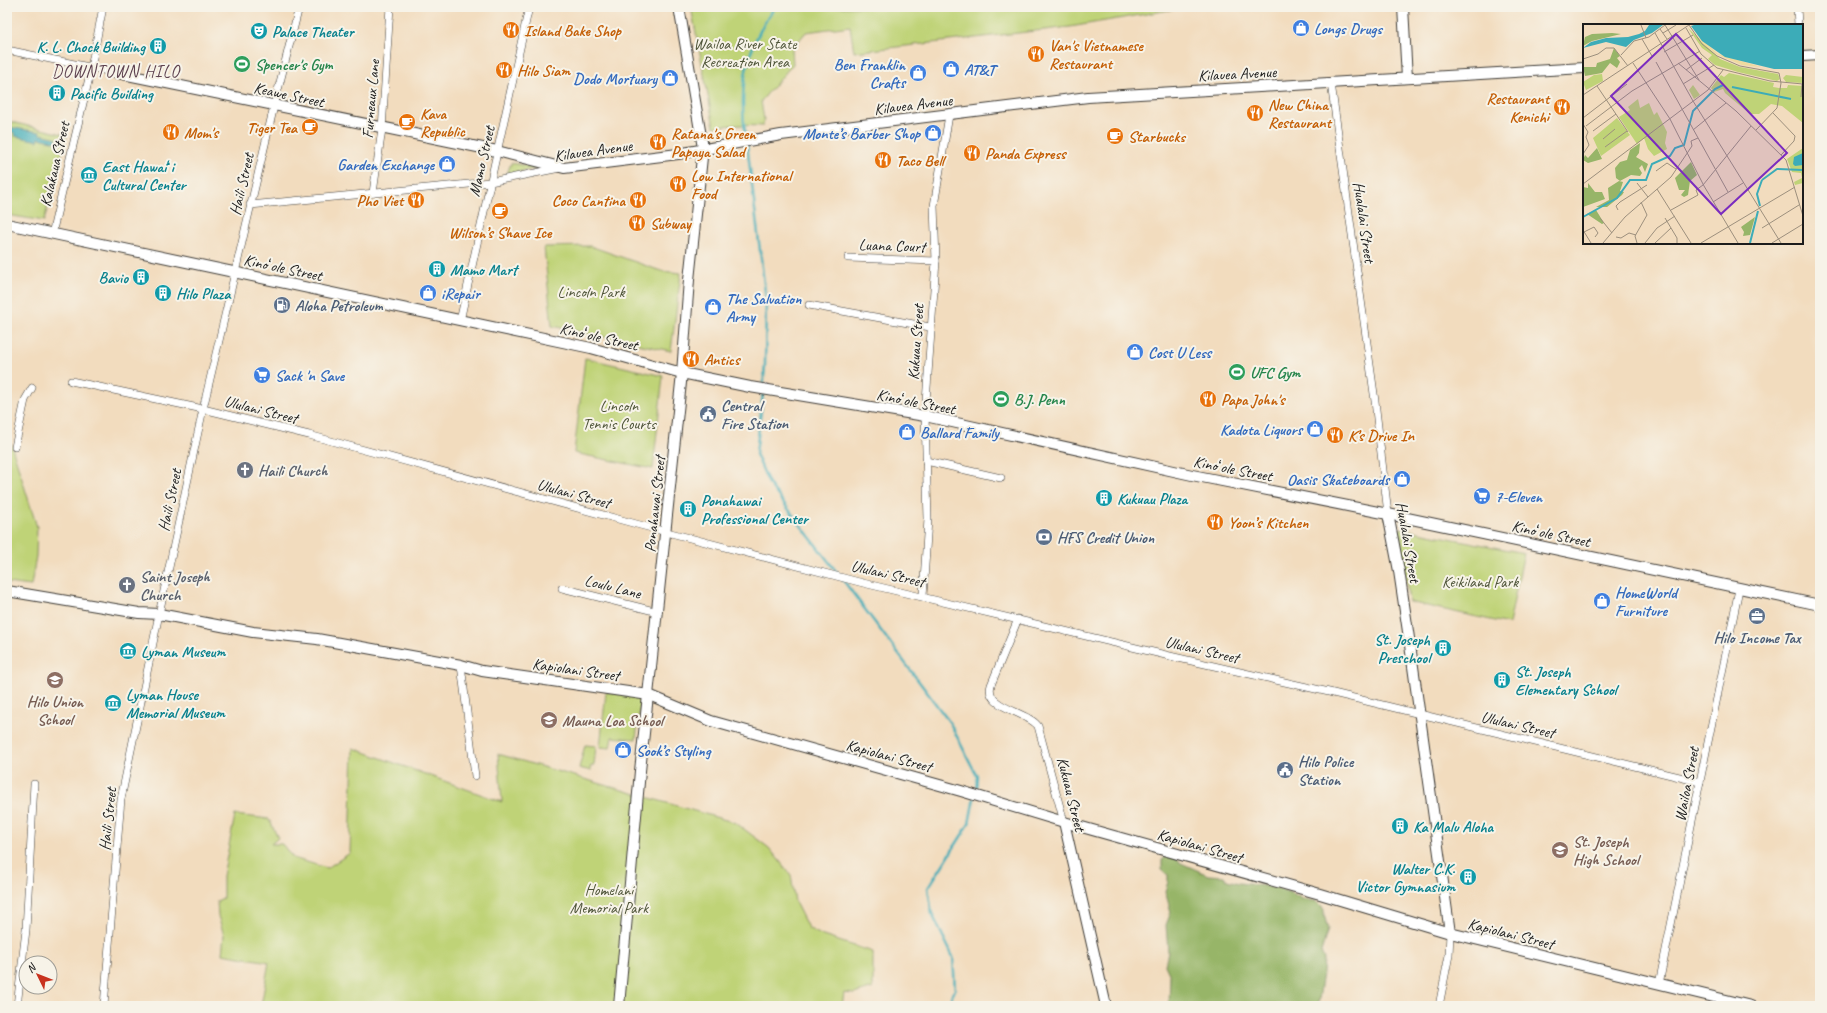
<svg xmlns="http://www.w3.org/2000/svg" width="1827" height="1013" font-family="Caveat,sans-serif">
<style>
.green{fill:#bfd377;stroke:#6e784a}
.forest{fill:#97b568;stroke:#5a6842}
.water{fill:#3cacb8;stroke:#2c646a}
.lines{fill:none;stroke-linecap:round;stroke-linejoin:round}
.stream{stroke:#3cacb8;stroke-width:2.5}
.street-casing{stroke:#3c3934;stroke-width:8}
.secondary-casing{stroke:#3c3934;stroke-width:12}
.street{stroke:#fff;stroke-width:7}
.secondary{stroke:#fff;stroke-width:10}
.labels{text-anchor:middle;stroke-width:4;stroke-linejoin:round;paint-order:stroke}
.shop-label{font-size:16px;font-weight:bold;fill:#366cbe;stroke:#f7f3e8;text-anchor:start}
.food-label{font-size:16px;font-weight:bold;fill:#c56008;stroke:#f7f3e8;text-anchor:start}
.culture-label{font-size:16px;font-weight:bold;fill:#0d838f;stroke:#f7f3e8;text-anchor:start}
.park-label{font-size:16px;fill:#4d5337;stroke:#f7f3e8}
.leisure-label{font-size:16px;font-weight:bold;fill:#27864d;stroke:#f7f3e8;text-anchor:start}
.street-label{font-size:16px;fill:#1c1c1c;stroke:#f7f3e8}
.service-label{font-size:16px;font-weight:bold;fill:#4e5e75;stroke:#f7f3e8;text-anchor:start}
.worship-label{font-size:16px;font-weight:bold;fill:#5b616d;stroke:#f7f3e8;text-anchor:start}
.education-label{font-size:16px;font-weight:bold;fill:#785e54;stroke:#f7f3e8;text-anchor:start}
.neighbourhood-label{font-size:17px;letter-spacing:1px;fill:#5e424f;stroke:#f7f3e8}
.inset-river{fill:none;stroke:#3cacb8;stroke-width:2}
.inset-road{fill:none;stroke:#9c8f7d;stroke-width:1}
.view{fill:#7b2cbf;fill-opacity:0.15;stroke:#7b2cbf;stroke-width:2}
.inset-edge{fill:none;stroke:#1c1c1c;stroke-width:2}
</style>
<rect width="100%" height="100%" fill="#f7f3e8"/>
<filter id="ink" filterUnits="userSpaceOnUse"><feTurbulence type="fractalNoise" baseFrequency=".025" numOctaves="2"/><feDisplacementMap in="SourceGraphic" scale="8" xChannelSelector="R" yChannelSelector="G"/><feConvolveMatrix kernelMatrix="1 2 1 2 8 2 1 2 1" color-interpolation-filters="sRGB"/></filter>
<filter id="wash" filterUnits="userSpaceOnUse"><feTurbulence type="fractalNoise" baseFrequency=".012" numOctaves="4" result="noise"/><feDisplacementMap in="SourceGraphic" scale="16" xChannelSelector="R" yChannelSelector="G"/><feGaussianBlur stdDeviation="0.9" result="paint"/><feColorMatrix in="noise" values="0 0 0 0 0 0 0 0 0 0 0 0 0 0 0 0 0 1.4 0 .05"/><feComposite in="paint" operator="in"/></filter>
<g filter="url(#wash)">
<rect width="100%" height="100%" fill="#f2dcbe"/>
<g class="green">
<polygon points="691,7 1187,7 1070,27 854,52 850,26 806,32 792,49 793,64 761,101 764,120 763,126 733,125 714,127"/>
<polygon points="7,121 67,135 44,221 7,215"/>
<polygon points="511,163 539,168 507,174"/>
<polygon points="590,246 661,271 681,273 671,351 552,326 544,247"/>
<polygon points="585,358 663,376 653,469 574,453"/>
<polygon points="7,443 11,444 37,527 36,556 31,586 7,583"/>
<polygon points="1399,528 1524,553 1509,624 1409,602"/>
<polygon points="606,692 641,696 636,739 612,737 610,748 600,747"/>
<polygon points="585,745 596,746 594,765 590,767 591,771 579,768"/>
<polygon points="353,748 502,802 498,754 736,823 769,848 791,875 795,902 808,928 823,936 873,952 873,988 854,994 844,993 842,1006 261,1006 269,962 222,954 224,935 218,916 217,901 223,898 223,876 235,815 269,819 278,838 271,844 282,844 293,858 327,868 350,853"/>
</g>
<polygon class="forest" points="1166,857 1173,857 1181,863 1208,875 1224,876 1227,880 1239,883 1274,887 1294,894 1302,899 1315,901 1321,905 1324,910 1324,915 1328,929 1321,952 1324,959 1323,973 1318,1006 1169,1006 1170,976 1165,965 1168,952 1166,925 1171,912 1165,891 1168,882 1168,875 1162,870 1162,860"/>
<polygon class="water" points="7,127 40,132 40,134 57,138 56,142 39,138 38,141 15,136 15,133 7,131"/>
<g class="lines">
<g class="stream">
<path d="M746,139C738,89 745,48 775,7"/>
<polyline points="747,144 766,300 765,365 763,388"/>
<polyline points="763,393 756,454 769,484 839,575"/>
<polyline points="843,580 950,723 977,776 976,793"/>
<polyline points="947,1006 955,990 953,957 932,914 928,888 969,824 974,798"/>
</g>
</g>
</g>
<g filter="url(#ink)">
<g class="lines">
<g class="street-casing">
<g id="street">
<polyline points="1797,7 1798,25"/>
<polyline points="7,50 108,71"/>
<polyline points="1331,83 1375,401 1388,514"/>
<polyline points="373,193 382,129 390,7"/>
<polyline points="250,205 490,182 560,168"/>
<polyline points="52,234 89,78 103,7"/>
<polyline points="848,258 936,261"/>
<polyline points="809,305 930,327"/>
<polyline points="460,321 529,7"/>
<polyline points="71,381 203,409 309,435 640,525 863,583 1174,657 1329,692 1700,782"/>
<polyline points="15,447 25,400 32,388"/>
<polyline points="926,461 1001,478"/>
<polyline points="562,588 658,612"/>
<polyline points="923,596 928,519 925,416 936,261 934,206 949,115"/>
<path d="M1018,619L991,685C984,708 1027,711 1038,726L1064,822"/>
<polyline points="461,665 475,776"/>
<polyline points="1659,984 1739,589"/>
<polyline points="17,1006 26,930 34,784"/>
<polyline points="104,1006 121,799 159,614 203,409 274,106 299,7"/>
<polyline points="1439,1006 1449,955 1450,933"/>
</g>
</g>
<g class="secondary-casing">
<g id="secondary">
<polyline points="1403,7 1407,78"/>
<polyline points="1802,56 1820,55"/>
<polyline points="108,71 497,151 564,168 678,154 781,135 1088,97 1584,68"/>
<polyline points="7,224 591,348 682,373 750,387 925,416 1192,475 1388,514 1820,605"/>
<polyline points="1388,514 1399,571 1410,645 1450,933"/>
<polyline points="7,591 139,613 159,614 253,632 317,639 461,665 482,671 649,695 711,721 961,791 1064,822 1320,894 1450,933 1751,1006"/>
<polyline points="1064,822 1106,1006"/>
<polyline points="619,1006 640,771 682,373 689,280 703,148 679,7"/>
</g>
</g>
<use href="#street" class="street"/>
<use href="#secondary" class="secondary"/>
</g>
</g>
<defs>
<g id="shop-disc" transform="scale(0.9)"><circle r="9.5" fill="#3f7fe0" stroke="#f7f3e8"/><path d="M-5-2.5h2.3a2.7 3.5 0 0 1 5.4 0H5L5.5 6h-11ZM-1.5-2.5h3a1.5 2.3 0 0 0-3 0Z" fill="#fff"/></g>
<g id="restaurant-disc" transform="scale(0.9)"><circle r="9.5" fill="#e8710a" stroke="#f7f3e8"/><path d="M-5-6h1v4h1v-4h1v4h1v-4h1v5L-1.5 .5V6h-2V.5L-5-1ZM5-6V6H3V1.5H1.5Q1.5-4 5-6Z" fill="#fff"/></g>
<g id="theatre-disc" transform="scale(0.9)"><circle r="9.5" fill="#0f9aa8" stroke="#f7f3e8"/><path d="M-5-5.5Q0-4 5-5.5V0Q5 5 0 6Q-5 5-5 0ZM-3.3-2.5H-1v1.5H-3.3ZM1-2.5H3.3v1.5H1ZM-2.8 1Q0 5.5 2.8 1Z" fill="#fff"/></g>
<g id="building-disc" transform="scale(0.9)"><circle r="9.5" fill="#0f9aa8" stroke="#f7f3e8"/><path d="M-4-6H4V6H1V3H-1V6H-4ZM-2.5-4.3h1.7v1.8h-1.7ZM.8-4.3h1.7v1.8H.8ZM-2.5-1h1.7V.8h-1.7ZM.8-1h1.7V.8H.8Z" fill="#fff"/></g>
<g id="stadium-disc" transform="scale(0.9)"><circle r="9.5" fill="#2e9e5b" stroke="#f7f3e8"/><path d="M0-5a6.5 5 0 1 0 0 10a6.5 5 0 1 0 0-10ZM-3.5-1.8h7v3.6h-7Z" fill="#fff"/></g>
<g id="cafe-disc" transform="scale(0.9)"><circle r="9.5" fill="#e8710a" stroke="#f7f3e8"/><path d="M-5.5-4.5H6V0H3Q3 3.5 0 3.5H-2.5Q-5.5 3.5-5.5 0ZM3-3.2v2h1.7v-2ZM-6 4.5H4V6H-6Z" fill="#fff"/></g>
<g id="museum-disc" transform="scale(0.9)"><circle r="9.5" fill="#0f9aa8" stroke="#f7f3e8"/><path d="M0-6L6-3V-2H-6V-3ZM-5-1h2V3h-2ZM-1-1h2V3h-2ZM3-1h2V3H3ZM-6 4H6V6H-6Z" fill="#fff"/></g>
<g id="fuel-disc" transform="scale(0.9)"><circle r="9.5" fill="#5c6f8a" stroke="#f7f3e8"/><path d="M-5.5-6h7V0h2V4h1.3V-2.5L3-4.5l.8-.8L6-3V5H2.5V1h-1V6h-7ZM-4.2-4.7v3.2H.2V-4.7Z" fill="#fff"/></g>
<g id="supermarket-disc" transform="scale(0.9)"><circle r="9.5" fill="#3f7fe0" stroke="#f7f3e8"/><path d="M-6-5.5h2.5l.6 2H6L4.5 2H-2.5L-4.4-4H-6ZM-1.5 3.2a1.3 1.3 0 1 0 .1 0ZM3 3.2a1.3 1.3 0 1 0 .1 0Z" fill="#fff"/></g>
<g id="civic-disc" transform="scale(0.9)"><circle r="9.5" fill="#5c6f8a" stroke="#f7f3e8"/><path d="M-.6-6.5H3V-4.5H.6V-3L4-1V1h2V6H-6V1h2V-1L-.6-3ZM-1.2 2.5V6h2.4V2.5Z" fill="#fff"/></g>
<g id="church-disc" transform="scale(0.9)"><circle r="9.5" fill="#6b7280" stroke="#f7f3e8"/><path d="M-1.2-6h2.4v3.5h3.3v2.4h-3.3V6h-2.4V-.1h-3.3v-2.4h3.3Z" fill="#fff"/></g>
<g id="bank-disc" transform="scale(0.9)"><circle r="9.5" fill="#5c6f8a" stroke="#f7f3e8"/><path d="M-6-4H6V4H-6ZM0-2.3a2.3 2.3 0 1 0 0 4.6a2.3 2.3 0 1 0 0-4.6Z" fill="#fff"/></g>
<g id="office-disc" transform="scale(0.9)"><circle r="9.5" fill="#5c6f8a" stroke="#f7f3e8"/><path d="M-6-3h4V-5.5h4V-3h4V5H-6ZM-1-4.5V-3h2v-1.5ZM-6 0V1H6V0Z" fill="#fff"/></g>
<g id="school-disc" transform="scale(0.9)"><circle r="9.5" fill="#8d6e63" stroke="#f7f3e8"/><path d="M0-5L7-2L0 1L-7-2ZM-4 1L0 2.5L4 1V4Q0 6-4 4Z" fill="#fff"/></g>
</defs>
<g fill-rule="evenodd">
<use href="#shop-disc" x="1301" y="28"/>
<use href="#restaurant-disc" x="511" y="30"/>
<use href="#theatre-disc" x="259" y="31"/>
<use href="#building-disc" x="158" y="46"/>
<use href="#restaurant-disc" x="1036" y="54"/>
<use href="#stadium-disc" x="242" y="64"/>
<use href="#shop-disc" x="951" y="69"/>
<use href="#restaurant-disc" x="504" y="70"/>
<use href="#shop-disc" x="918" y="73"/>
<use href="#shop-disc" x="670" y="78"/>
<use href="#building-disc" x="57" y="93"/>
<use href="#restaurant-disc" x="1562" y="107"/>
<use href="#restaurant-disc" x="1255" y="113"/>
<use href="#cafe-disc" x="407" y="122"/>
<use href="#cafe-disc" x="310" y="127"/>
<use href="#restaurant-disc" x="171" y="132"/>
<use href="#shop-disc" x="933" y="133"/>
<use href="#cafe-disc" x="1115" y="136"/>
<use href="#restaurant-disc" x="658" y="142"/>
<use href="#restaurant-disc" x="972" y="153"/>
<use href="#restaurant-disc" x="883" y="160"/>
<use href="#shop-disc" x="447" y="164"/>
<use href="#museum-disc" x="89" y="175"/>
<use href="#restaurant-disc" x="678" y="184"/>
<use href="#restaurant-disc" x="416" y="200"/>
<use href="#restaurant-disc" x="638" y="200"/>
<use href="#cafe-disc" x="500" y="211"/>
<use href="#restaurant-disc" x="637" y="223"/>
<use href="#building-disc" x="437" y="269"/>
<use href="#building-disc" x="141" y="277"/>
<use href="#building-disc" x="163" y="293"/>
<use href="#shop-disc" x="428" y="293"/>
<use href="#fuel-disc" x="282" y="305"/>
<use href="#shop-disc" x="713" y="307"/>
<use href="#shop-disc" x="1135" y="352"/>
<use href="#restaurant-disc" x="691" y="359"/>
<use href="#stadium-disc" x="1237" y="372"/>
<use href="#supermarket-disc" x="262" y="375"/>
<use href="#stadium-disc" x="1001" y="399"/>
<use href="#restaurant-disc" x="1208" y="399"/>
<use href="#civic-disc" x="708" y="414"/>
<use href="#shop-disc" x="1315" y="429"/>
<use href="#shop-disc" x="907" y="432"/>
<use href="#restaurant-disc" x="1335" y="435"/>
<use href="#church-disc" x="245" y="470"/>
<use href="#shop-disc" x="1402" y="479"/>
<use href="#supermarket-disc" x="1482" y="496"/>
<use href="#building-disc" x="1104" y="498"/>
<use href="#building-disc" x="688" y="509"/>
<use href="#restaurant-disc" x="1215" y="522"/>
<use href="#bank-disc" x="1044" y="537"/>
<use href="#church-disc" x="127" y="585"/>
<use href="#shop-disc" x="1602" y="601"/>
<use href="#office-disc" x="1757" y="616"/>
<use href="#building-disc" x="1443" y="648"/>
<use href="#museum-disc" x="128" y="651"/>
<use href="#school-disc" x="55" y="680"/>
<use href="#building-disc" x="1502" y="680"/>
<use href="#museum-disc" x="113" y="703"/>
<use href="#school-disc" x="549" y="720"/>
<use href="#shop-disc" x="623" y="750"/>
<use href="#civic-disc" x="1285" y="770"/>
<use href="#building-disc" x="1400" y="826"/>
<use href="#school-disc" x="1560" y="850"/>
<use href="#building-disc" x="1468" y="877"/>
</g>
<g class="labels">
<g class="shop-label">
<text x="1314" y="34">Longs Drugs</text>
<text x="905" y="70" text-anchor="end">Ben Franklin<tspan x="905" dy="18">Crafts</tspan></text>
<text x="964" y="75">AT&amp;T</text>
<text x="657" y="84" text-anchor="end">Dodo Mortuary</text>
<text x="920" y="139" text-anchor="end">Monte’s Barber Shop</text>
<text x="434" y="170" text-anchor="end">Garden Exchange</text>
<text x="441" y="299">iRepair</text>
<text x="726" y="304">The Salvation<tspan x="726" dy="18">Army</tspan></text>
<text x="1148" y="358">Cost U Less</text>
<text x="275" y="381">Sack 'n Save</text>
<text x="1302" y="435" text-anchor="end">Kadota Liquors</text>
<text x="920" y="438">Ballard Family</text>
<text x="1389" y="485" text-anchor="end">Oasis Skateboards</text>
<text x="1495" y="502">7-Eleven</text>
<text x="1615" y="598">HomeWorld<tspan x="1615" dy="18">Furniture</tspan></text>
<text x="636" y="756">Sook’s Styling</text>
</g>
<g class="food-label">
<text x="524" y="36">Island Bake Shop</text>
<text x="1049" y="51">Van's Vietnamese<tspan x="1049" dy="18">Restaurant</tspan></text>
<text x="517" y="76">Hilo Siam</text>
<text x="1549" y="104" text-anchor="end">Restaurant<tspan x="1549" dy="18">Kenichi</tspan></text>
<text x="1268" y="110">New China<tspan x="1268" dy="18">Restaurant</tspan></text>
<text x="420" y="119">Kava<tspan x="420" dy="18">Republic</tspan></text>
<text x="297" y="133" text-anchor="end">Tiger Tea</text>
<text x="184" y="138">Mom's</text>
<text x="671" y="139">Ratana's Green<tspan x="671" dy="18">Papaya Salad</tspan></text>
<text x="1128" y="142">Starbucks</text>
<text x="985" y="159">Panda Express</text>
<text x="896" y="166">Taco Bell</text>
<text x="691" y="181">Low International<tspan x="691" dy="18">Food</tspan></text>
<text x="403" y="206" text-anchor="end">Pho Viet</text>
<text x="625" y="206" text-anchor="end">Coco Cantina</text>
<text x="650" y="229">Subway</text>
<text x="500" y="238" text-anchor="middle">Wilson’s Shave Ice</text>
<text x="704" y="365">Antics</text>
<text x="1221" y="405">Papa John's</text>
<text x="1348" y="441">K’s Drive In</text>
<text x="1228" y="528">Yoon’s Kitchen</text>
</g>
<g class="culture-label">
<text x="272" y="37">Palace Theater</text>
<text x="145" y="52" text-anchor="end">K. L. Chock Building</text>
<text x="70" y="99">Pacific Building</text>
<text x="102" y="172">East Hawaiʻi<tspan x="102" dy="18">Cultural Center</tspan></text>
<text x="450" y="275">Mamo Mart</text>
<text x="128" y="283" text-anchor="end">Bavio</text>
<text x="176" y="299">Hilo Plaza</text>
<text x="1117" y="504">Kukuau Plaza</text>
<text x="701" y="506">Ponahawai<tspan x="701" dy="18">Professional Center</tspan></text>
<text x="1430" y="645" text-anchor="end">St. Joseph<tspan x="1430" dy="18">Preschool</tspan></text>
<text x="141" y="657">Lyman Museum</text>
<text x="1515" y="677">St. Joseph<tspan x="1515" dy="18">Elementary School</tspan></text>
<text x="126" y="700">Lyman House<tspan x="126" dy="18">Memorial Museum</tspan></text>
<text x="1413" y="832">Ka Malu Aloha</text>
<text x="1455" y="874" text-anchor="end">Walter C.K.<tspan x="1455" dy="18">Victor Gymnasium</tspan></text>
</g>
<g class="park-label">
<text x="745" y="49">Wailoa River State<tspan x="745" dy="18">Recreation Area</tspan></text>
<text x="591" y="297">Lincoln Park</text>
<text x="619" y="411">Lincoln<tspan x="619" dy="18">Tennis Courts</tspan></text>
<text x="1480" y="587">Keikiland Park</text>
<text x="609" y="895">Homelani<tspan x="609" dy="18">Memorial Park</tspan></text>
</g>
<g class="leisure-label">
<text x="255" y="70">Spencer's Gym</text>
<text x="1250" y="378">UFC Gym</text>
<text x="1014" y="405">B.J. Penn</text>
</g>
<g class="street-label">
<text transform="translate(1237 73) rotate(-3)" y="6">Kilauea Avenue</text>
<text transform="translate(289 94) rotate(12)" y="6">Keawe Street</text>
<text transform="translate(370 99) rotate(-85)" y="6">Furneaux Lane</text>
<text transform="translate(913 104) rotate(-7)" y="6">Kilauea Avenue</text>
<text transform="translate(593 150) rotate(-8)" y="6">Kilauea Avenue</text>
<text transform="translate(481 161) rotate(-77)" y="6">Mamo Street</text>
<text transform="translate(54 164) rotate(-77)" y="6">Kalakaua Street</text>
<text transform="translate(241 184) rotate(-77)" y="6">Haili Street</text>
<text transform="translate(1365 222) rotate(82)" y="6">Hualalai Street</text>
<text transform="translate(892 245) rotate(2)" y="6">Luana Court</text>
<text transform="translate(283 267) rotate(12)" y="6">Kinoʻole Street</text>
<text transform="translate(599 336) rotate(13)" y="6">Kinoʻole Street</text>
<text transform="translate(915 342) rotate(-86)" y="6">Kukuau Street</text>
<text transform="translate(916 401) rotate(11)" y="6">Kinoʻole Street</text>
<text transform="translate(261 409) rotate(14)" y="6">Ululani Street</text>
<text transform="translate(1233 468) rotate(11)" y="6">Kinoʻole Street</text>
<text transform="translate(574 493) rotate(15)" y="6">Ululani Street</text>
<text transform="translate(169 500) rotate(-78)" y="6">Haili Street</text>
<text transform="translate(654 504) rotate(-84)" y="6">Ponahawai Street</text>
<text transform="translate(1551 533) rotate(12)" y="6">Kinoʻole Street</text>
<text transform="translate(1409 542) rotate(80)" y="6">Hualalai Street</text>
<text transform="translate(888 573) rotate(13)" y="6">Ululani Street</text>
<text transform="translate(613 586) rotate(14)" y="6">Loulu Lane</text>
<text transform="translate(1202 649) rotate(13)" y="6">Ululani Street</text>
<text transform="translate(576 669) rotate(8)" y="6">Kapiolani Street</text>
<text transform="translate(1518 724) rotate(13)" y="6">Ululani Street</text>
<text transform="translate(889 755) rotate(15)" y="6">Kapiolani Street</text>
<text transform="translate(1686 784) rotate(-79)" y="6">Wailoa Street</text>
<text transform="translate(1072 794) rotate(76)" y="6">Kukuau Street</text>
<text transform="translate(107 819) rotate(-84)" y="6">Haili Street</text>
<text transform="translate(1200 845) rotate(16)" y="6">Kapiolani Street</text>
<text transform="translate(1511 933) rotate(14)" y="6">Kapiolani Street</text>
</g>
<g class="service-label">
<text x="295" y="311">Aloha Petroleum</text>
<text x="721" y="411">Central<tspan x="721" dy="18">Fire Station</tspan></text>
<text x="1057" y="543">HFS Credit Union</text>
<text x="1757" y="643" text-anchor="middle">Hilo Income Tax</text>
<text x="1298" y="767">Hilo Police<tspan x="1298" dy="18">Station</tspan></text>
</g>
<g class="worship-label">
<text x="258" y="476">Haili Church</text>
<text x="140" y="582">Saint Joseph<tspan x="140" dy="18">Church</tspan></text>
</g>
<g class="education-label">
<text x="55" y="707" text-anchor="middle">Hilo Union<tspan x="55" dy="18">School</tspan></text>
<text x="562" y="726">Mauna Loa School</text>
<text x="1573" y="847">St. Joseph<tspan x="1573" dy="18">High School</tspan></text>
</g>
<g class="neighbourhood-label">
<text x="116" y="77">DOWNTOWN HILO</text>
</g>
</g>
<g transform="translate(1583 24)">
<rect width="220" height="220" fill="#f2dcbe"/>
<path d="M105,4L137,35L157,43L195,50L197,55L194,57L155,48L132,41L125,35L129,31L119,24ZM146,49L191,59L190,63L196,64H204L205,61L220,62V99L199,82L188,80L176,90H167L142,69L140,65L131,68L128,64L138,51L141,53ZM19,50L20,57L3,66L0,58L11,51ZM203,51L220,53V59L203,58L200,54ZM110,61L117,71L111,75L106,66ZM55,75L57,84L66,79L71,91L74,88L84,108L82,119L84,125L71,132L65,125L61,114L54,120L36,93L47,86L45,83ZM34,94L47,111L18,132L10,114ZM220,124V159L212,161L211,158L219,154L218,149L209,148L204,135Z" fill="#bfd377"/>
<path d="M9,10L29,9L38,10L9,17L0,22L2,13ZM31,24L37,32L34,34L37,38L34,44L27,39L19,49L2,52L0,43H13L14,39L27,35ZM57,119L56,129L53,133L65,140L62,148L59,141L56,144L59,149L57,152L48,151L37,157L33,154L32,144L37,138L44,136L47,126ZM14,124L19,135L5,139L0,136L2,131L5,134ZM108,138L114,151L107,157L105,171L101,173L98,171L102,166H96L92,154ZM36,157L40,158L37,167L41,168L39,171L24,183H13L26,176L25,164ZM5,159L12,168H19L22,175L0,183V163L5,164ZM13,186L21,199L19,200L4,190ZM172,193L167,211L160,212L161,208L158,203Z" fill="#97b568"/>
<path d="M114,11L135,30L178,43L159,41L133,30L118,18Z" fill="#eeda9e"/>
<path d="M66,1H80L69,9L51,16L43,23L23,18L0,24L8,18L23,14L45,13L56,10L62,7ZM111,1H220V45H191L142,33L119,17L108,2ZM220,129V141L212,142L210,140L211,133Z" fill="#3cacb8"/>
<path class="inset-river" d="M149,63L208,75M179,156L194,145L220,146M177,182L174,170L179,156M0,193L34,174L47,156H63L69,140L87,132L92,124L101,121L110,87L132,65L140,61M167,219L175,187"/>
<path class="inset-road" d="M58,1L63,14M82,1L116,56M106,1L119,20L134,32L157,42L196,49L198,59M103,4L118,30L134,44L187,57L220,60M77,5L84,15M72,9L110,77L198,219M80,9L93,1M59,15L69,32M81,28L110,11M38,31L51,17L66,13L82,1M0,35L15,30L23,24H31L45,42M73,38L145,168M50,39L87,95L121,162L155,219M95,39L153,87L203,136L220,192M103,46L119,34M100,60L131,41M14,62L45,108M0,71L106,1M218,73L219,60M190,89L212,112L211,117L198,131M0,94L44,60M0,100L5,108L3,113L6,121L0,130M3,102L49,67L117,27M110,106L143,79M173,106L194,84L198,59M10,107L33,90M20,115L32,105M22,123L44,107M73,147L84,139L93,145M54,159L65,173M0,160L125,66L140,46M74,165L108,219M130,178L160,159M35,186L33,182L37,178L64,161M88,186L115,171L113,166L120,161L168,102M17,194L29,209M82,194L94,214V219M179,204L216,181M0,206L8,219M1,208L11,203L15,209L12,213M33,213L38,214L46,209L53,211M20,219L42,193L88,153L109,122L108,117L115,114M54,219L52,212L64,191L58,178M62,219L74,204L92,192M72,219L88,204M118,219L212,163M189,219L220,200"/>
<path class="view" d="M93,10L204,129L138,190L28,72Z"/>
<rect width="220" height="220" class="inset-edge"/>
</g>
<rect width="1827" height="1013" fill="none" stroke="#f7f3e8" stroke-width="24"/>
<g transform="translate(38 975) rotate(313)"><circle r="19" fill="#f7f3e8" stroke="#9f9d96"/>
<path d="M0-3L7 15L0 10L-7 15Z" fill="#c8321e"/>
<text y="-6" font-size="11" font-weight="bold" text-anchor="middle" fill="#1c1c1c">N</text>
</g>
</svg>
